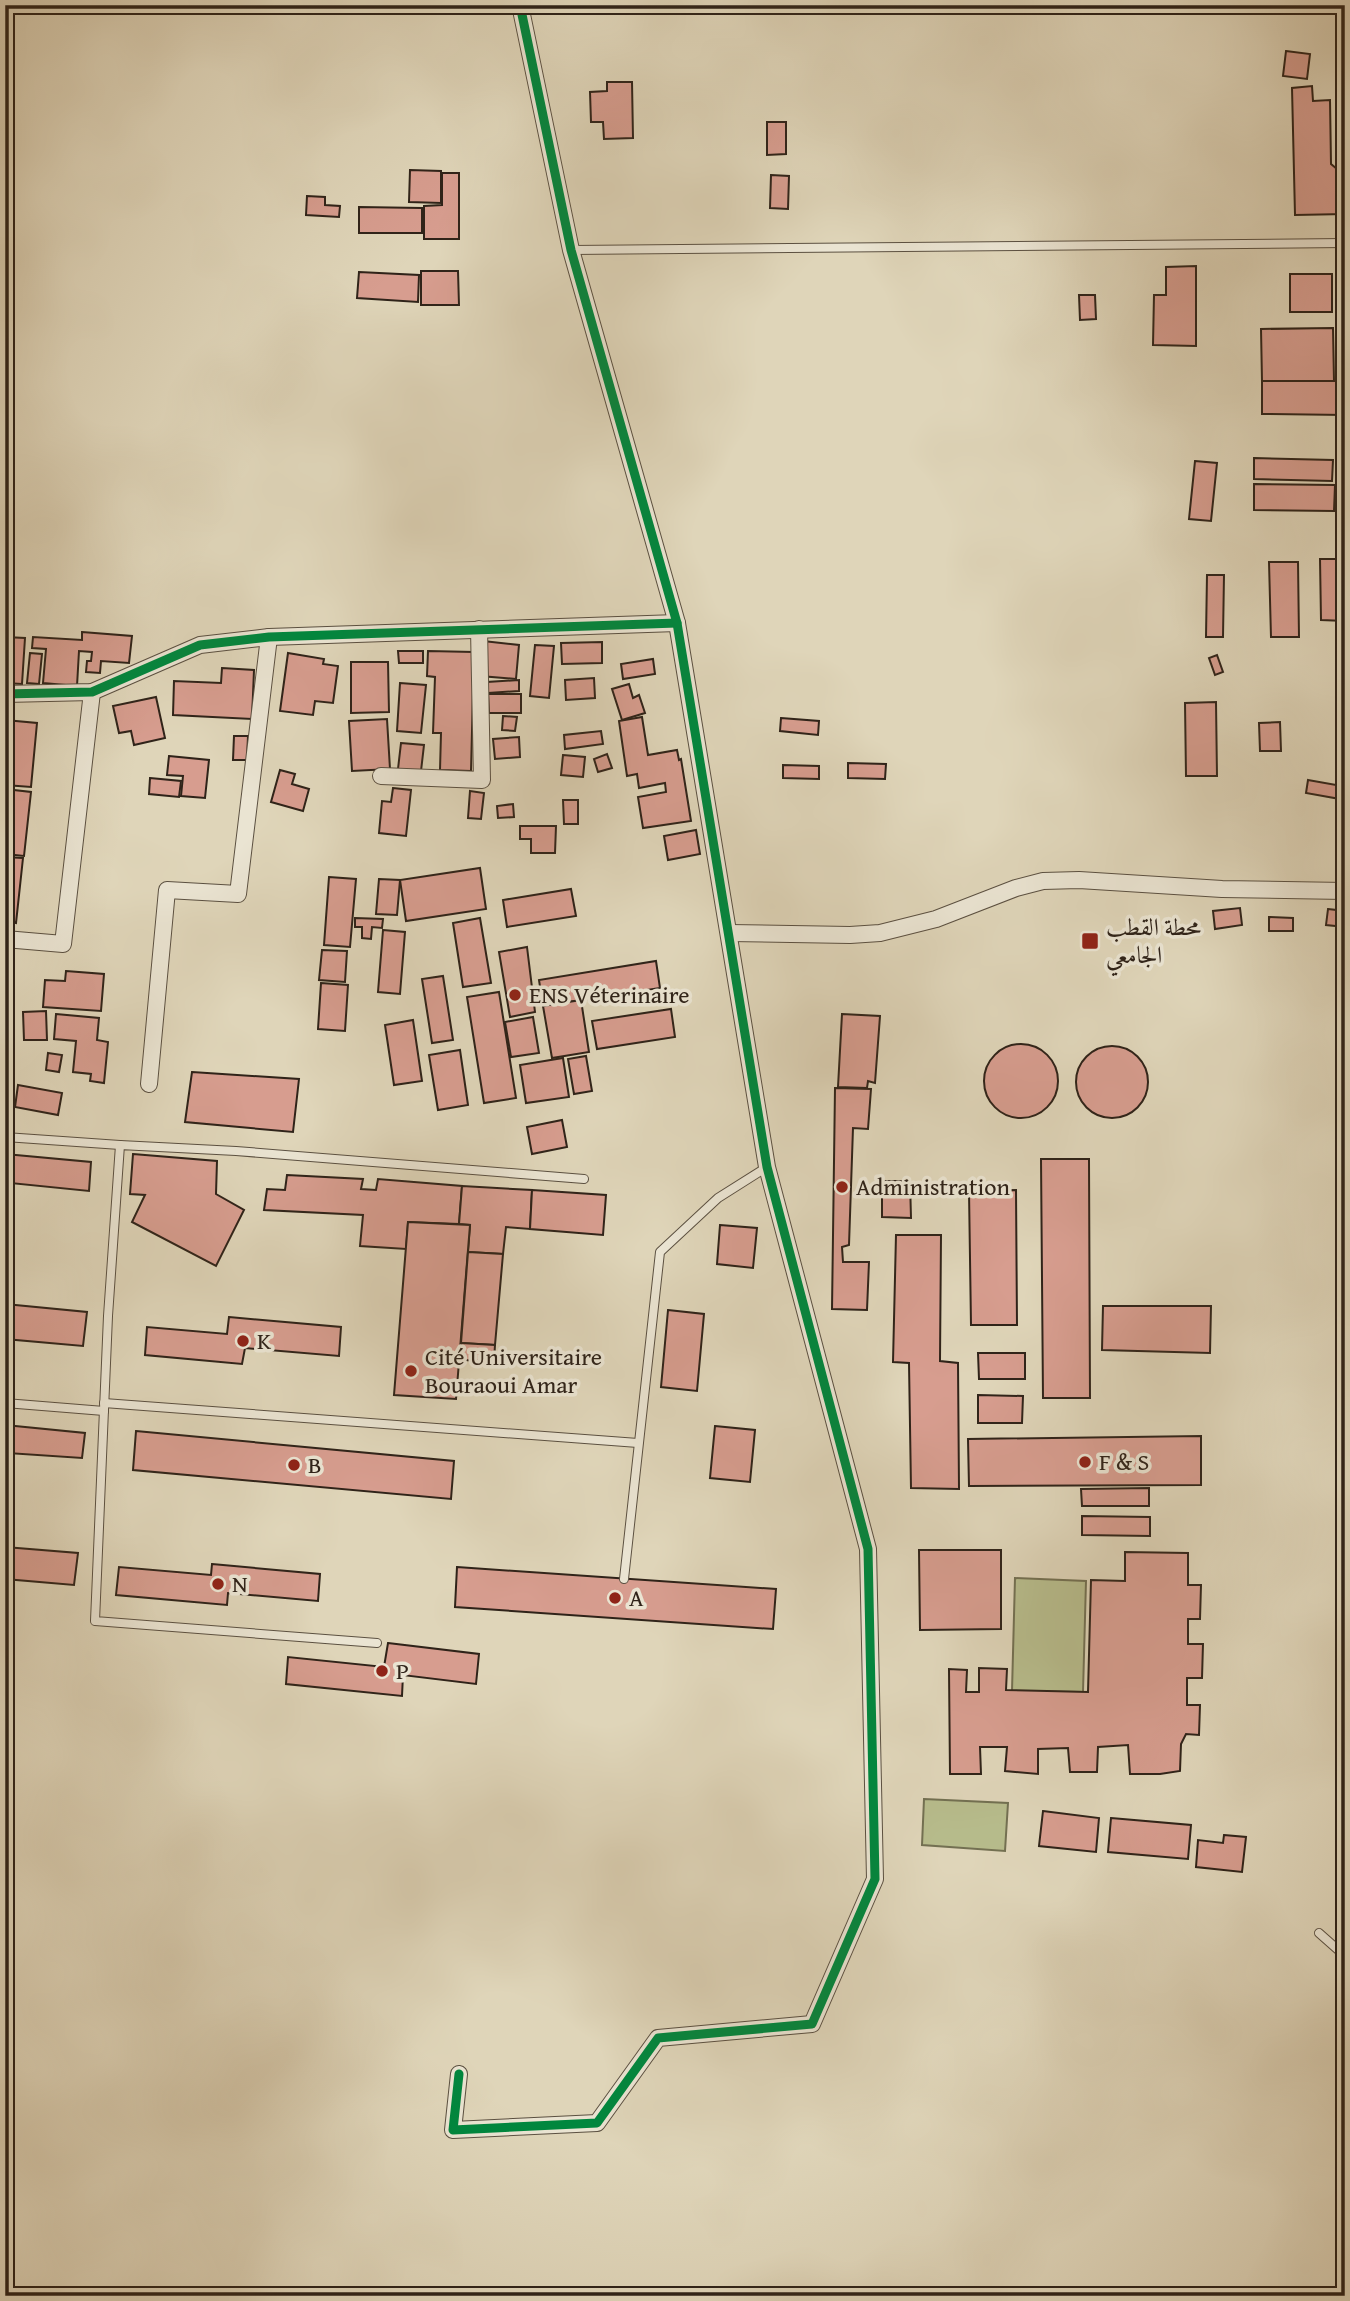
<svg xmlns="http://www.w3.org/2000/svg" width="1350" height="2301" font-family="'Gentium Book Plus',Amiri,serif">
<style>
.green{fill:#b7bc8c;stroke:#737052;stroke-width:2}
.building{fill:#d79d8f;stroke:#2f2319;stroke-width:2}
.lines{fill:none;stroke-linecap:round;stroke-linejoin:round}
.lane-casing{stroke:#5b5041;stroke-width:10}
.street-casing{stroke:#5b5041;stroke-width:18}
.lane{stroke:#eae4d2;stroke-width:8}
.street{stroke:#eae4d2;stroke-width:16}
.cycleway-casing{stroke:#eae4d2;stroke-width:13}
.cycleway{stroke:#00873e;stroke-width:9}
.poi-dot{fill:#8f2418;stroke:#eae4d2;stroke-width:2.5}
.labels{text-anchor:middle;stroke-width:7;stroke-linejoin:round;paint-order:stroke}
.poi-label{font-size:24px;fill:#2f2319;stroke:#eae4d2;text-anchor:start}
</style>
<rect width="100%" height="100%" fill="#dfd5b9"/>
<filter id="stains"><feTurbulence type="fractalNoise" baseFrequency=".00286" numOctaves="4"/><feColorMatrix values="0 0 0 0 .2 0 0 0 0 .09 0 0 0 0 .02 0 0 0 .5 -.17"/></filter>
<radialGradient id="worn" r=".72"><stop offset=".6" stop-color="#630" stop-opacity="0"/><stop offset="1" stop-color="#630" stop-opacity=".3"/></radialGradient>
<g class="green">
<polygon points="1015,1578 1086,1581 1083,1692 1012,1691"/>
<polygon points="924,1799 1008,1803 1005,1851 922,1845"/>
</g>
<g class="building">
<polygon points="1286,51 1310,54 1307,79 1283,76"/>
<polygon points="607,82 632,82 633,138 604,139 603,122 591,122 590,92 607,91"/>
<polygon points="1312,86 1313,101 1330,100 1331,164 1343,174 1345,214 1295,215 1292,88"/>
<polygon points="767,122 786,122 786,154 767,155"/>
<polygon points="410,170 441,171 441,203 409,202"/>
<polygon points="442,173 459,173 459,239 424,239 424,206 442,205"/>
<polygon points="771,175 789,176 788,209 770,208"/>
<polygon points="307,196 325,197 325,205 340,206 339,217 306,215"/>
<polygon points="359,207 422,208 422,233 359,233"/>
<polygon points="1196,266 1196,346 1153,345 1154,295 1166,295 1166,267"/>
<polygon points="421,271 458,271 459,305 421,305"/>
<polygon points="359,272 419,275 418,302 357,298"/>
<rect x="1290" y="274" width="42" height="38"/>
<polygon points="1079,295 1095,295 1096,319 1080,320"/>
<polygon points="1333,328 1334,381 1262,381 1261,329"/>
<polygon points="1262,381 1345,381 1345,415 1262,414"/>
<polygon points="1254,458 1333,460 1332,481 1254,479"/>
<polygon points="1195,461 1217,463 1211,521 1189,519"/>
<polygon points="1254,484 1335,485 1334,511 1254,510"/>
<polygon points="1320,559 1345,559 1345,621 1321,620"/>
<polygon points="1269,562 1298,562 1299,637 1271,637"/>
<polygon points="1207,575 1224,575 1223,637 1206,637"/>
<polygon points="82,632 132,636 129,663 101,661 100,673 86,672 87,661 91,661 92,652 79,651 77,686 43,683 46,649 32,648 33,637 82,640"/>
<polygon points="5,637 25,638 22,684 5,683"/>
<polygon points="483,641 519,645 516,679 480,676"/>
<polygon points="602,642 602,663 562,664 561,643"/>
<polygon points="535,645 554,646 549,698 530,696"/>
<polygon points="398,651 423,651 423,663 399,663"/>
<polygon points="428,651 474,652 471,771 440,770 441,733 433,733 435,677 427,676"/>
<polygon points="30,653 42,654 39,684 27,683"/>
<polygon points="288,653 324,659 323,664 338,666 333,703 315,701 313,715 280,711"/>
<polygon points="1217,655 1223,672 1215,675 1209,658"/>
<polygon points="653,659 655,674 623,679 621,664"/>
<polygon points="351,662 388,662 389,712 351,713"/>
<polygon points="222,668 254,670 252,719 173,715 174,681 221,683"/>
<polygon points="594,678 595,698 566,700 565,680"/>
<polygon points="519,680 519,691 488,693 487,682"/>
<polygon points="400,683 426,685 421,733 397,731"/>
<polygon points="629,684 633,698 639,695 645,713 622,720 612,689"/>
<polygon points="488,694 521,694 521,713 489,713"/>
<polygon points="156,697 165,738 134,745 131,731 119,733 113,706"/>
<polygon points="1216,702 1217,776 1186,776 1185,703"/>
<polygon points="503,716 517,717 515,731 502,730"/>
<polygon points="642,717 648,755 677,750 679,760 681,759 691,821 643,828 638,797 666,792 665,783 639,788 637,774 627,776 619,721"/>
<polygon points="781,718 819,721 818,735 780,731"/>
<polygon points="387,719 390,769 352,771 349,721"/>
<polygon points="5,720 37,723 31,787 5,785"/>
<polygon points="1280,722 1281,751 1260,751 1259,723"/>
<polygon points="601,731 603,744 565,749 564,735"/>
<polygon points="234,736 248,736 247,760 233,760"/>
<polygon points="519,737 520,757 495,759 493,739"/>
<polygon points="401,743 424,745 421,771 398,769"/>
<polygon points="607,754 612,768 598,772 594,759"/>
<polygon points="563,755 585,757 583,777 561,775"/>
<polygon points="169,756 209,760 205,798 181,796 183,776 167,775"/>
<polygon points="848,763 886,764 885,779 848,778"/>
<polygon points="783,765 819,766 819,779 783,778"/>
<polygon points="280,770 295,774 292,784 309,789 303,811 271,802"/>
<polygon points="150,778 181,781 179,797 149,794"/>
<polygon points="1308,780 1342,786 1340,799 1306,793"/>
<polygon points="393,788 411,790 406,836 379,833 382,801 391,802"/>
<polygon points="5,789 31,792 24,856 5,854"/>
<polygon points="470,791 484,793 481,819 468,818"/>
<polygon points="563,800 578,800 578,824 564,824"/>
<polygon points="513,804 514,817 498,818 497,806"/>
<polygon points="520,826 556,826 555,853 531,853 531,839 520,839"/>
<polygon points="696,830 700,854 668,860 664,836"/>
<polygon points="5,857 23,858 16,923 5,921"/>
<polygon points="480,868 486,909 406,921 400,880"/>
<polygon points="329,877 356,879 350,947 324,945"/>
<polygon points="379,879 400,880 397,915 376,914"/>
<polygon points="571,889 576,916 507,927 503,900"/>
<polygon points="1240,908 1242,925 1215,929 1213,911"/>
<polygon points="1328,909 1345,911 1345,927 1326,925"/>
<polygon points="1269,917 1293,918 1293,931 1269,931"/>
<polygon points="355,918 383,919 382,928 372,927 371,939 362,938 362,927 355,927"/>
<polygon points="480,918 491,983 463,987 453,923"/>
<polygon points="383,930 405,932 400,994 378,992"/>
<polygon points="527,947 535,1012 510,1017 499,952"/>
<polygon points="322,950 347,951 345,982 319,980"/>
<polygon points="656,961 660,988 543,1006 539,980"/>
<polygon points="66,971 104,974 101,1011 43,1007 45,980 65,981"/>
<polygon points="443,976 453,1040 432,1043 422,979"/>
<polygon points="321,983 348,985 345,1031 318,1029"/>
<polygon points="499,992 516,1098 484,1103 467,997"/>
<polygon points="581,1000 589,1052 552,1058 543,1006"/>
<polygon points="671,1009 675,1037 597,1049 592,1021"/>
<polygon points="46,1011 47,1040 24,1040 23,1012"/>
<polygon points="56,1014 99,1018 97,1040 108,1042 104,1083 90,1081 91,1074 73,1072 76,1041 54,1039"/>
<polygon points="842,1014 880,1016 875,1083 868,1081 867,1088 838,1087"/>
<polygon points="533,1017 539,1053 511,1057 505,1022"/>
<polygon points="413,1020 422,1081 394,1085 385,1025"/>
<circle cx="1021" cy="1081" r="37"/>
<circle cx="1112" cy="1082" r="36"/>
<polygon points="460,1050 468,1105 438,1110 429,1055"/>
<polygon points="48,1053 62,1055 59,1072 46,1070"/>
<polygon points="586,1056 592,1091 574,1094 568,1059"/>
<polygon points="563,1058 569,1097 526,1103 520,1065"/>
<polygon points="192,1072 299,1079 293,1132 185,1122"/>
<polygon points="18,1085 62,1093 58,1115 15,1107"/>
<polygon points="835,1088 871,1089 868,1129 853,1128 849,1245 842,1247 843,1262 869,1262 867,1310 832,1309"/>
<polygon points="562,1120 567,1147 532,1154 527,1127"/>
<polygon points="5,1154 91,1162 89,1191 11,1183 9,1204 5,1203"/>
<polygon points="133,1154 217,1161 216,1194 244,1210 216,1266 132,1222 145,1195 130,1194"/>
<polygon points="1041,1159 1089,1159 1090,1398 1043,1398"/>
<polygon points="287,1175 363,1179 361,1189 376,1190 378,1179 462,1186 459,1224 408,1222 406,1249 360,1246 363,1215 264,1210 267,1189 285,1190"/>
<polygon points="882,1181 910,1181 911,1218 882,1217"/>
<polygon points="462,1186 532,1190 530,1229 506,1227 503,1254 468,1252 470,1225 459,1224"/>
<polygon points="532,1190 606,1195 603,1235 530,1229"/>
<polygon points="1016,1190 1017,1325 971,1325 969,1191"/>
<polygon points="408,1222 470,1225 456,1399 394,1395"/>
<polygon points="720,1225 757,1228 753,1268 717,1264"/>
<polygon points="896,1235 941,1235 940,1361 958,1363 959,1489 911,1488 909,1363 893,1362"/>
<polygon points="468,1252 503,1254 495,1345 461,1343"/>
<polygon points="5,1304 87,1312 83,1346 5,1339"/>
<polygon points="1103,1306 1211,1306 1210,1353 1102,1350"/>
<polygon points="668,1310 704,1314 697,1391 661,1387"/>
<polygon points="229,1317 341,1327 339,1356 245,1348 242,1364 145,1355 147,1327 227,1334"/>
<polygon points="461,1343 495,1345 494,1361 459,1360"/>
<polygon points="978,1353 1025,1353 1025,1379 979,1379"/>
<polygon points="978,1395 1023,1396 1022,1423 978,1423"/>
<polygon points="5,1425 85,1433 82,1458 8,1453 5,1468"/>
<polygon points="715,1426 755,1430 750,1482 710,1478"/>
<polygon points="136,1431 454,1461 451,1499 133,1470"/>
<polygon points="1201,1436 1201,1485 969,1486 968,1439"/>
<polygon points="1149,1488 1149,1506 1082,1506 1081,1489"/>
<polygon points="1082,1516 1150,1517 1150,1536 1082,1535"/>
<polygon points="5,1547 78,1553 74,1585 5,1579"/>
<polygon points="919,1550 1001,1550 1001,1629 920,1630"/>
<polygon points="1125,1552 1188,1553 1188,1585 1201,1585 1200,1619 1188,1619 1188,1644 1203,1644 1202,1678 1187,1678 1187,1705 1200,1705 1199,1735 1186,1734 1181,1744 1180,1771 1160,1774 1130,1774 1128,1745 1098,1747 1097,1772 1070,1772 1068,1748 1038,1749 1038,1774 1005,1771 1007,1747 980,1747 981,1774 950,1774 949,1669 967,1670 966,1692 979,1692 979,1668 1007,1669 1006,1690 1088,1692 1091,1580 1125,1581"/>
<polygon points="212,1564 320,1574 318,1601 228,1593 227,1605 116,1595 119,1567 211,1575"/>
<polygon points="457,1567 776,1589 773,1629 455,1607"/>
<polygon points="388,1643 479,1654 476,1684 403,1675 402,1696 286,1684 288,1657 384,1667"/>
<polygon points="1043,1811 1099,1818 1096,1852 1039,1846"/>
<polygon points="1111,1818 1191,1825 1188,1859 1108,1852"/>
<polygon points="1224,1835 1246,1837 1242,1872 1196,1867 1198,1840 1223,1843"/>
</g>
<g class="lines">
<g class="lane-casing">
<g id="lane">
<polyline points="571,250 1345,243"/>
<polyline points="5,1137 120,1145"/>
<polyline points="5,1403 104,1411"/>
<polyline points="104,1403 638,1443"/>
<polyline points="624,1579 660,1252 718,1198 767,1167"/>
<polyline points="377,1643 95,1621 108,1316 120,1145 236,1151 584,1179"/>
<polyline points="1319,1933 1345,1956"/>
</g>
</g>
<g class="street-casing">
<g id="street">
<polyline points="5,694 92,692 200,645 269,637 677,623"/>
<polyline points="381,776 482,780 479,629"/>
<polyline points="729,933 850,935 880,933 936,919 1016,888 1043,881 1079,880 1222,889 1345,891"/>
<polyline points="5,939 63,944 92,692"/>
<polyline points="149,1084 167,890 238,894 269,637"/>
<polyline points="459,2074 453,2130 597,2123 658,2038 812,2024 875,1879 868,1549 767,1167 677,623 571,250 520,5"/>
</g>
</g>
<use href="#lane" class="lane"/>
<use href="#street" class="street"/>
<g class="cycleway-casing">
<g id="cycleway">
<polyline points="5,694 92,692 200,645 269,637 677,623"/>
<polyline points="459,2074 453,2130 597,2123 658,2038 812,2024 875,1879 868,1549 767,1167 677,623 571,250 520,5"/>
</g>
</g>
<use href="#cycleway" class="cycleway"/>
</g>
<g class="poi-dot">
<rect x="1081" y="932" width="18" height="18" rx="3.5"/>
<circle cx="515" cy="995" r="7"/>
<circle cx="842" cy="1187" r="7"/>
<circle cx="243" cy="1341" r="7"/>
<circle cx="411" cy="1371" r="7"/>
<circle cx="1085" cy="1462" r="7"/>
<circle cx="294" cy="1465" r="7"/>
<circle cx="218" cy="1584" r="7"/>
<circle cx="615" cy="1598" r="7"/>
<circle cx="382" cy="1671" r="7"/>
</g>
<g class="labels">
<g class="poi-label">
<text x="1106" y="935">محطة القطب<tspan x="1106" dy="28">الجامعي</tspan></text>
<text x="529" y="1003">ENS Véterinaire</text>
<text x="856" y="1195">Administration</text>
<text x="257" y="1349">K</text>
<text x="425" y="1365">Cité Universitaire<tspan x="425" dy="28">Bouraoui Amar</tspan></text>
<text x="1099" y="1470">F &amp; S</text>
<text x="308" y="1473">B</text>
<text x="232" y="1592">N</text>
<text x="629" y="1606">A</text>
<text x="396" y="1679">P</text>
</g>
</g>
<rect width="1350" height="2301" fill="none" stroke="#dfd5b9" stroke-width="28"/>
<rect x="7" y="7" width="1336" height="2287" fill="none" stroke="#2f2319" stroke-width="3.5"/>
<rect x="14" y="14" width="1322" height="2273" fill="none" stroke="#2f2319" stroke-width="2"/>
<rect width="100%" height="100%" filter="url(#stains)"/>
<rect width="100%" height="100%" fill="url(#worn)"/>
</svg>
